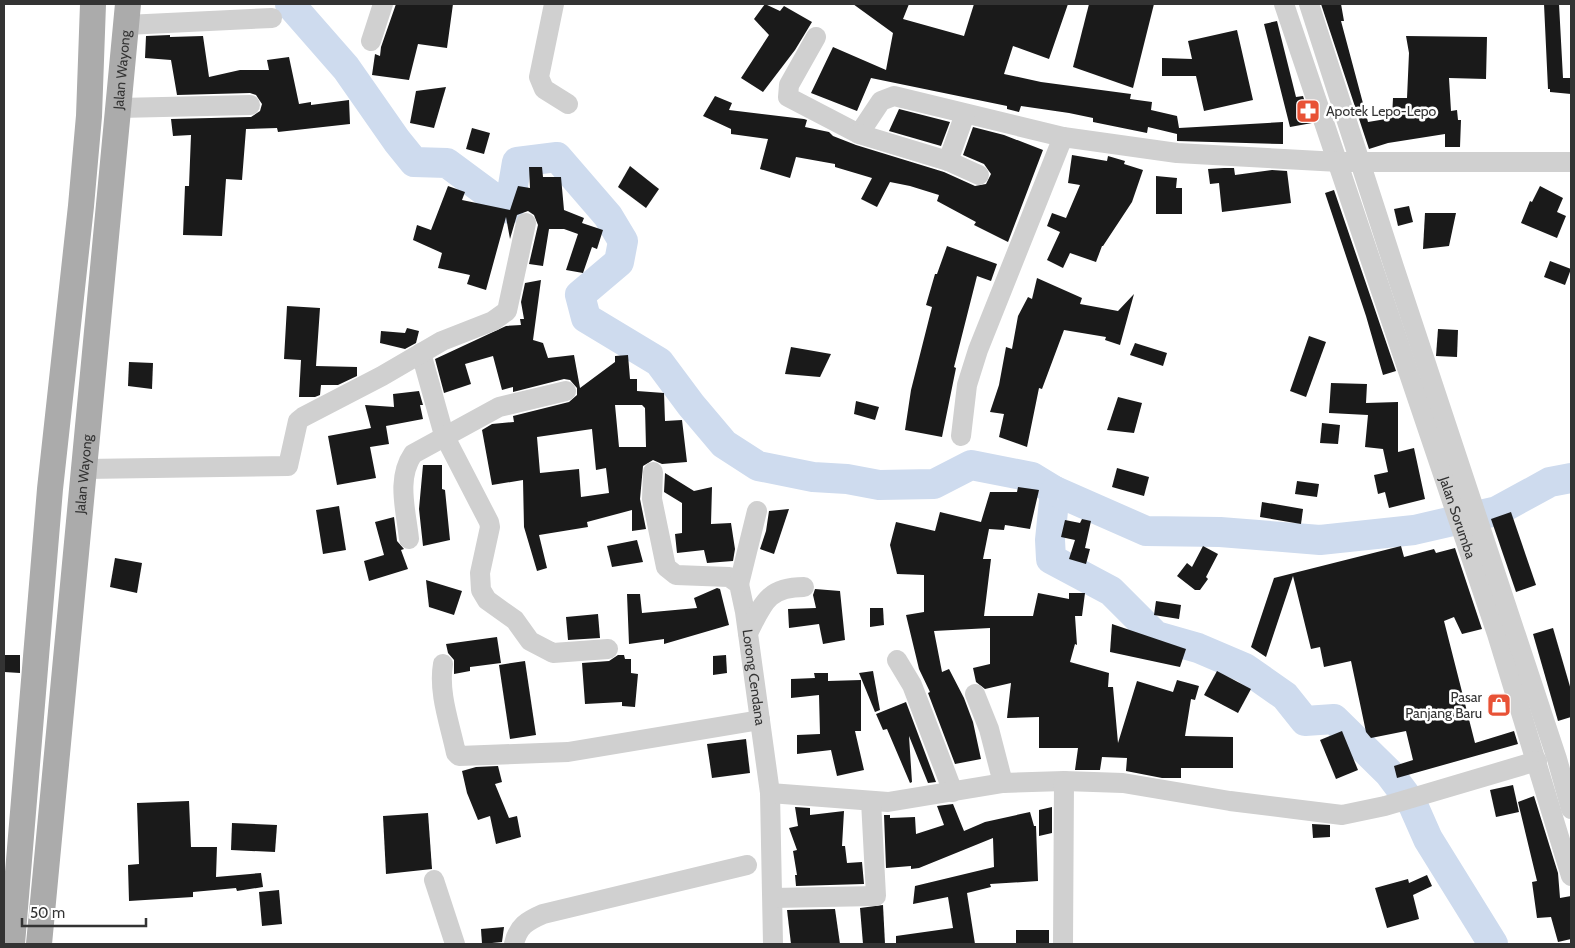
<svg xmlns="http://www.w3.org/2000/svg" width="1575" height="948" font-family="Cabin,sans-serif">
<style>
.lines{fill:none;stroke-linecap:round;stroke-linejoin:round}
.river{stroke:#cedbee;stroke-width:30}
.building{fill:#1a1a1a;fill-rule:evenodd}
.minor{stroke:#d0d0d0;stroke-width:20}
.major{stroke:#ababab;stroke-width:26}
.labels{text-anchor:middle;stroke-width:5;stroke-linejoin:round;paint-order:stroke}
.street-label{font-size:14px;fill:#333;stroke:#fff}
.poi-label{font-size:14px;fill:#333;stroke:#fff;text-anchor:start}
</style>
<rect width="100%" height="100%" fill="#fff"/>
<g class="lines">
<g class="river">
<polyline points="290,4 346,68 397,141 414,162 447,163 509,209 517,162 557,157 608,216 623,241 619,262 580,295 586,318 659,362 691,405 724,444 758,466 813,477 847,479 879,485 934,484 971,465 1032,477 1055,491 1050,540 1051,559 1111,591 1156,636 1198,648 1245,668 1285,696 1305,721 1334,719 1389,773 1413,805 1428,839 1493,944"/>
<polyline points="1055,491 1146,531 1220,532 1320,540 1414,530 1497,511 1550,482 1571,478"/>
</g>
</g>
<g class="building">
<polygon points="396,4 453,4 447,48 418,44 409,80 372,75 375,54 380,56 381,47"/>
<polygon points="765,4 780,11 784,6 812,22 795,50 763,92 741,78 769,35 754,19"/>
<polygon points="853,4 909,4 903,19 964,36 974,4 1068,4 1049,59 1013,46 1004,74 1041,82 1131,94 1130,99 1152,102 1151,110 1177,116 1179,128 1283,122 1283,144 1177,141 1177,134 1148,127 1147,133 1093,122 1093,118 1069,113 1021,106 1019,112 1007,109 1007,106 871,78 857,111 811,93 833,47 886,70 893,33"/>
<polygon points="1089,4 1154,4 1133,88 1073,67"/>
<polygon points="1321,4 1341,4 1344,21 1341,21 1368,122 1392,118 1393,98 1407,98 1409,53 1406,36 1487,37 1486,79 1449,78 1451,111 1457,110 1458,120 1461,120 1460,147 1445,147 1445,134 1388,143 1369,149"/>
<polygon points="1544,4 1559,4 1563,78 1571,78 1571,94 1550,92 1550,89 1548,89"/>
<polygon points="1277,21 1296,97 1303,96 1312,123 1290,127 1264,24"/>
<polygon points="1237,30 1253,100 1204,111 1196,76 1162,76 1162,58 1192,59 1188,41"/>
<polygon points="170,35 170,37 203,36 209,77 240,70 269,70 267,60 289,57 299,104 311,102 311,105 349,100 350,124 278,132 277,128 246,129 242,180 226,179 222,236 183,235 185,186 189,186 191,135 173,136 171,119 251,117 260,111 262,104 256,95 250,93 177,95 171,60 145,58 146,36"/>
<polygon points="446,87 434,128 410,123 416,91"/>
<polygon points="715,96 732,103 729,110 804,119 807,120 805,127 829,132 833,136 856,145 944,172 975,186 986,184 991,174 984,164 963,155 973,127 1004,135 1043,150 1008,242 974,225 976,222 937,201 939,195 910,186 890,182 877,207 861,199 872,178 835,167 835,164 796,157 790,178 760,169 768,139 731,134 731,129 703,116"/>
<polygon points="899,109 950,122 941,146 889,131"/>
<polygon points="472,128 490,133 484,154 466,149"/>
<polygon points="1072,155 1107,161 1108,156 1125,161 1124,164 1143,170 1132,202 1103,246 1102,246 1096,262 1070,253 1063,268 1047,260 1060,232 1047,226 1052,213 1066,218 1080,185 1068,183"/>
<polygon points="630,166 659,189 646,208 618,187"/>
<polygon points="529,167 542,167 543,177 561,177 564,210 584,218 582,223 603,230 597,249 592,247 583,273 566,270 578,234 564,229 549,229 543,266 529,264 538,225 534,215 528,211 517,215 510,239 506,217 486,290 467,284 470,275 438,268 442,253 413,240 417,225 431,230 448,186 465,192 462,200 510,210 518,186 530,188"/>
<polygon points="1224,168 1234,168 1235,175 1272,170 1287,171 1291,203 1222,212 1219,183 1210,184 1208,169"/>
<polygon points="1156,176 1177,178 1176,188 1182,188 1182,214 1156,214"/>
<polygon points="1540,186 1563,198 1557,212 1566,216 1557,238 1521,223 1530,201 1532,202"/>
<polygon points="1334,190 1396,371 1383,375 1366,316 1325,193"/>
<polygon points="1409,206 1413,222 1398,226 1394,209"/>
<polygon points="1425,213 1456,213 1449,246 1423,249"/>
<polygon points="947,246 997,264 991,281 977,276 954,367 956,368 942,437 905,430 911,390 932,307 926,305 935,274 937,274"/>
<polygon points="1550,261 1571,269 1565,285 1544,277"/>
<polygon points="1037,278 1082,298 1080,304 1118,311 1134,294 1120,345 1105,340 1106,337 1064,330 1042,389 1039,388 1027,447 999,437 1004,414 990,412 999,385 1006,347 1012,349 1018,316 1028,297 1032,299"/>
<path d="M541,280L533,340L543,343L548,358L574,355L580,388L615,362V356L628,355L630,379H637V391L664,393L665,421L682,420L687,462L662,464L653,460L643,466L640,499L646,529L632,531V510L587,522L588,527L539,535L547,568L537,571L524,527L523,480L492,485L482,430L492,424L514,422L513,416L569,402L577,395V388L570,380L564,379L513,392V387L502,390L493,356L465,364L471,384L444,393L435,359L506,326L521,325L520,319H524L521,302L525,283ZM615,405H642L645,408L646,447H619ZM592,429L596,470L606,468L609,493L581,497L579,469L540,473L537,437Z"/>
<polygon points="287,306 320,308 316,366 357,367 357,376 338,385 321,385 320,395 315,397 299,397 301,360 284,359"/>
<polygon points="407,328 419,331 416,343 405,349 380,343 381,331 405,333"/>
<polygon points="1438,329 1458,330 1457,357 1436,356"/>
<polygon points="1309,336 1326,342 1306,397 1290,391"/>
<polygon points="1135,343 1167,353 1163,366 1130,355"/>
<polygon points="791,347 831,354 820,377 785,374"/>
<polygon points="129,362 153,363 152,389 128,386"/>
<polygon points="1331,383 1367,384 1366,403 1398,402 1398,452 1414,448 1425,499 1389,508 1385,492 1378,494 1374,475 1388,472 1383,449 1365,447 1368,415 1329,413"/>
<polygon points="419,391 423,405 420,405 423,419 386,426 389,444 370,447 376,478 337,485 328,436 371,428 365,405 394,407 393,394"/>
<polygon points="1118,397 1142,403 1134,433 1107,430"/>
<polygon points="856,401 879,407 875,420 854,414"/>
<polygon points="1322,423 1340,425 1338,444 1320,443"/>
<polygon points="423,465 442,465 442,489 445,490 450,540 423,546 419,509"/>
<polygon points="1117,468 1149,477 1144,496 1112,487"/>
<polygon points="665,473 694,491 712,487 711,524 731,523 735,549 733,561 707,563 704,550 677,553 675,534 682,533 682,503 664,492"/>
<polygon points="1297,481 1319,484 1317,497 1295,494"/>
<polygon points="1018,487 1039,490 1030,529 1005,525 1004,530 989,529 983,559 991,559 984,616 1033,616 1038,593 1069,599 1069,593 1085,593 1082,616 1075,616 1077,645 1075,644 1070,662 1109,673 1108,687 1113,687 1118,743 1137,681 1173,692 1177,680 1199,686 1195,700 1191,699 1185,736 1233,737 1233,768 1181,768 1181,778 1162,778 1126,771 1127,758 1102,757 1100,770 1075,770 1078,748 1039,748 1039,717 1007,718 1011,683 985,689 976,682 973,668 990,664 990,628 934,631 942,672 949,669 964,698 973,722 981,759 955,764 928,693 930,692 919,669 906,615 924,612 924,575 897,574 890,545 896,522 935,531 940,512 981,522 990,492 1017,492"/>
<polygon points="1262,502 1303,509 1301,524 1260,517"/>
<polygon points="339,506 346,550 323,554 316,510"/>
<polygon points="789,509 774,554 760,549 766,531 769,511"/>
<polygon points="1511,512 1536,585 1516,592 1491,519"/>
<polygon points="394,517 397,541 404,549 401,550 408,569 369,581 364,561 384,555 375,522"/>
<polygon points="1082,519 1091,521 1085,548 1090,549 1086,564 1069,559 1075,540 1061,537 1065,520 1080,523"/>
<polygon points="637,540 643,562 612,567 607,546"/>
<polygon points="1203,546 1218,554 1206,577 1208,579 1200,590 1195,590 1177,576 1187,563 1192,567"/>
<polygon points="1401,546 1404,557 1434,549 1436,553 1455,548 1482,629 1462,634 1454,617 1444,621 1475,743 1514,731 1518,744 1397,778 1394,766 1413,760 1406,731 1371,738 1366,732 1351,661 1324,667 1320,647 1311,649 1293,576 1266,657 1251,647 1274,578"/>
<polygon points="115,558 142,563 137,593 110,587"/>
<polygon points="426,580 462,591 454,615 429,607"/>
<polygon points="717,588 720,589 729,625 664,644 664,639 629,644 627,594 640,594 642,613 697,608 694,598"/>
<polygon points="815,589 840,591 845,640 823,644 819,624 789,628 788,609 816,608 813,595"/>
<polygon points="1156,601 1181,605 1179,619 1154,615"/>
<polygon points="870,608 883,608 884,625 870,627"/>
<polygon points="598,614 600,638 568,640 566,617"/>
<polygon points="1112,624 1186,649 1180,667 1110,652"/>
<polygon points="1553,628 1571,690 1571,717 1558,721 1533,634"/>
<polygon points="497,637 501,663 470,667 470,671 454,674 454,660 448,653 446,644"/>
<polygon points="4,655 20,655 20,673 4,672"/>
<polygon points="618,655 624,655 625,659 631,659 631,673 638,674 635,707 622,706 622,702 585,704 582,663 609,661"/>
<polygon points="726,655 727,673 713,675 713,656"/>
<polygon points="525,661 536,735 510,739 499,665"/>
<polygon points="873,671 880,710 875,712 859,673"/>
<polygon points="1217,671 1251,689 1238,713 1204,695"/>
<polygon points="814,673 828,673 828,681 861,680 861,731 855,731 864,770 837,776 831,750 797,754 797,735 820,734 819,695 791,698 791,679 815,678"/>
<polygon points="906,702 936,782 928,783 909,736 912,782 910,783 887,729 883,730 876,714"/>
<polygon points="1342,731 1358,770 1336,779 1320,740"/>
<polygon points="746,739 750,773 712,778 707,744"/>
<polygon points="498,766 502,782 495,784 509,818 517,816 521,837 496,844 490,816 478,820 467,793 462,771 476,767"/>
<polygon points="1513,785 1519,812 1496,817 1490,790"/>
<polygon points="1534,796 1558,873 1560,898 1571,896 1571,939 1558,942 1551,917 1537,918 1532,882 1537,881 1518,802"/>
<polygon points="189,801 191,847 217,847 216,877 261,873 263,887 237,891 236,888 193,892 193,897 129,901 128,865 139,864 137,803"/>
<polygon points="953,804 964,831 985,822 1030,812 1034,826 1036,826 1038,881 990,884 991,887 967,893 975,944 896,944 896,936 953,928 948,897 913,904 915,886 994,867 993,838 919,868 911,869 911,866 886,868 884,815 890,815 890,818 915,817 916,834 944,825 937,806"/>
<polygon points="795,807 810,808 810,815 844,811 842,846 845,846 847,863 862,862 864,884 796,886 795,875 797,875 793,851 797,850 789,828 798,826"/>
<polygon points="1052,807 1052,833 1039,836 1039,810"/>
<polygon points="428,813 432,869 386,874 383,816"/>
<polygon points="232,823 277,825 275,852 231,850"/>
<polygon points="1312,824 1330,825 1330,837 1313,838"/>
<polygon points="1427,875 1432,886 1413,895 1419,919 1387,928 1375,888 1408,879 1409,883"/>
<polygon points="279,890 282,924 262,926 259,892"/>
<polygon points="883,905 885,944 863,944 860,908"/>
<polygon points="835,909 840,944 791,944 787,910"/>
<polygon points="504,927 502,942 482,944 481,929"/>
<rect x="1016" y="930" width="33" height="14"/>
</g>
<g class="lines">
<g class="minor">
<polyline points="554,4 539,77 544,89 568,104"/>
<path id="s1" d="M1284,4L1497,634L1571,876"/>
<polyline points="1309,4 1394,267 1557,759 1571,809"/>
<polyline points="126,25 272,18"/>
<polyline points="816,37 789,85 788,97 859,134 881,101 894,96 1063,137"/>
<polyline points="371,41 383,4"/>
<polyline points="119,108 250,105"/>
<polyline points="859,134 948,161 979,175"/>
<polyline points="948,161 965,114"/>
<polyline points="421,353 444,435 489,522 490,527 480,573 481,590 487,600 515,620 530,641 553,653 608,649"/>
<polyline points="961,436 967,385 978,350 1063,137 1177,153 1339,162 1571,162"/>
<polyline points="85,469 288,466 298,421 303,417 382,376 442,341 493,321 507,311 526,223"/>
<path id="s2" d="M653,472L652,499L666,567L676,575L729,577L739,584L745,612L770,793L773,944"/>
<path d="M409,539C406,510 396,479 413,454L499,407L566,391"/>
<polyline points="739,584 757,511"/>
<path d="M748,633C763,604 767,587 804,587"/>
<polyline points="897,660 912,685 953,792"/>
<path d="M443,664C438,693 450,724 456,753L459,756L568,752L760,720"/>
<polyline points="975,694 989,729 1003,783"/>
<polyline points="770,793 888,802 1003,783 1064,781 1123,783 1230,801 1342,815 1385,806 1537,761"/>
<polyline points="434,880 455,944"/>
<polyline points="773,898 876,896 871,801"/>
<path d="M514,944C518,926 527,921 543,914L747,865"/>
<polyline points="1063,944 1064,781"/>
</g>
<g class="major">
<polyline points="12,944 50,489 81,206 89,116 93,4"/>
<path id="s3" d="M39,944L128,4"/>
</g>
</g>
<defs>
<g id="pharmacy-square" transform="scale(1.25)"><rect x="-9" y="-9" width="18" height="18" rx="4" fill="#e85236" stroke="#fff"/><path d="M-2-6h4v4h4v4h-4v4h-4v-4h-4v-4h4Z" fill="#fff"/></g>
<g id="shop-square" transform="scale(1.25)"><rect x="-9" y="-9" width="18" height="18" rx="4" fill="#e85236" stroke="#fff"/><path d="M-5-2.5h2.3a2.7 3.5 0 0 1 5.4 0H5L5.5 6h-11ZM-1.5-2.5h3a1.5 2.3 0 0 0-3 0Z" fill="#fff"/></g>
</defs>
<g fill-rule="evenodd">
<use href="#pharmacy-square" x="1308" y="111"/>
<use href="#shop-square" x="1499" y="705"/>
</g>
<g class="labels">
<g class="street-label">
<text dy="5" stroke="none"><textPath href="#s3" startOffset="878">Jalan Wayong</textPath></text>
<text dy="5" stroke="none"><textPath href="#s3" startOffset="472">Jalan Wayong</textPath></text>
<text dy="5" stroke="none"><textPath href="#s1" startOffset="542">Jalan Sorumba</textPath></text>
<text dy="5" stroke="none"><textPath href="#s2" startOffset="269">Lorong Cendana</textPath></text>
</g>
<g class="poi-label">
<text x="1326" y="116">Apotek Lepo-Lepo</text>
<text x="1482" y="702" text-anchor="end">Pasar<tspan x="1482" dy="16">Panjang Baru</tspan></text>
</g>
</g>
<rect width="1575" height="948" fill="none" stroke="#333333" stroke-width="10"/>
<path d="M22 918v8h124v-8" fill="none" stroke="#333333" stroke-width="2.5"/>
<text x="30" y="918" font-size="15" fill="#333333" stroke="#ffffff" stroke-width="4" paint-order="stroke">50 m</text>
</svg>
